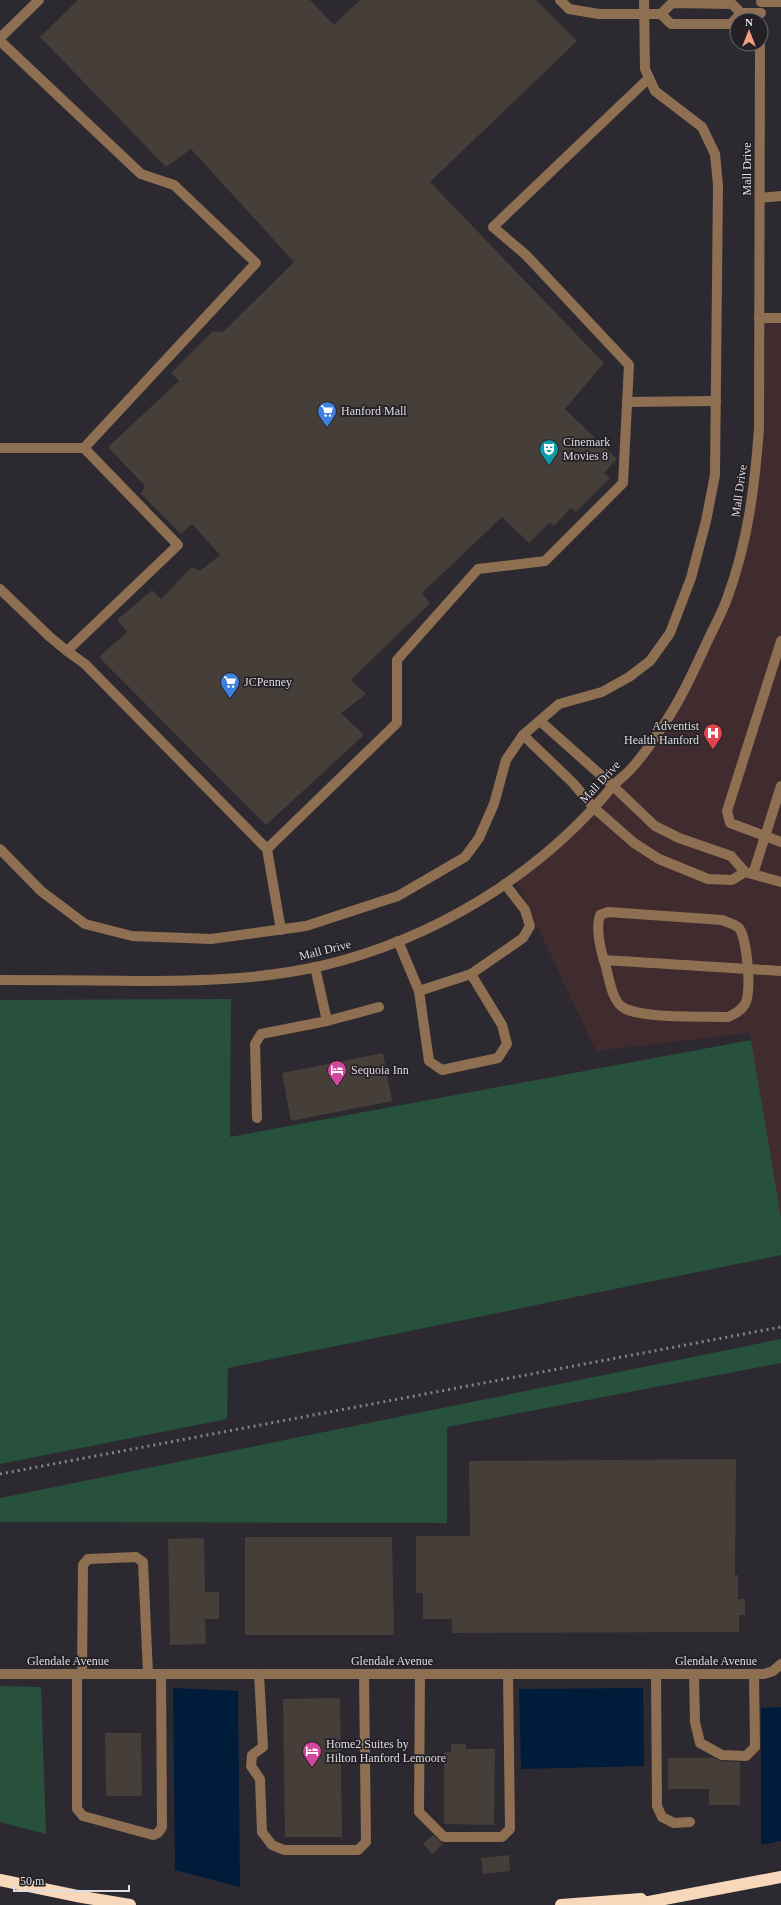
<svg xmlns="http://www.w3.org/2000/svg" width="781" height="1905" font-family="'Times New Roman',serif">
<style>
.medical{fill:#402c2f}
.green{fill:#27503d}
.water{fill:#001c3b}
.building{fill:#453e39}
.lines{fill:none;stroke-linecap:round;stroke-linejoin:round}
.minor{stroke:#8e6f51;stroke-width:10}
.highway{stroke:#f7d8bb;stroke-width:12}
.rail{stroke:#868389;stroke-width:3;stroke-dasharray:2 4;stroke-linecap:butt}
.labels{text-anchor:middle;stroke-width:3.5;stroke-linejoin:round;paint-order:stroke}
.street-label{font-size:12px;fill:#dfdce1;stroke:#232026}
.poi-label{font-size:12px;fill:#dfdce1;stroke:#232026;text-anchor:start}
</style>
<rect width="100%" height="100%" fill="#2d2930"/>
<polygon class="medical" points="759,318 781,318 781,1218 749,1033 596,1051 514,877 580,824 661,728 728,597 755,486"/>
<g class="green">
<polygon points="231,999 230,1137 751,1040 781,1218 781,1255 228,1368 227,1419 0,1464 0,1000"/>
<polygon points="781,1339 781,1363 447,1427 447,1523 0,1522 0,1498"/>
<polygon points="0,1686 41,1687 46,1834 0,1822"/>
</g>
<g class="water">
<polygon points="173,1688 238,1691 240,1887 175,1870"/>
<polygon points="643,1688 644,1766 521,1769 519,1689"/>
<polygon points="781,1707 781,1841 761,1845 761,1708"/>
</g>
<g class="building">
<polygon points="78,0 310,0 334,25 360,0 536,0 577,41 430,182 604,363 565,409 617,459 604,473 610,478 576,512 571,508 554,526 550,522 529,543 502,517 422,593 430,603 351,680 366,694 341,713 364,735 266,825 99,657 127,632 117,620 152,590 161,599 192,567 200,571 220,555 192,524 181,534 141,494 145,486 108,447 179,381 171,373 213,331 223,332 294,262 191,149 166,167 40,37"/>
<polygon points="383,1053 392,1101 291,1121 282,1073"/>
<polygon points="736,1459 735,1575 738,1575 738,1599 745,1599 745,1615 739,1615 739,1632 452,1633 452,1619 423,1619 423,1593 416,1593 416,1536 470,1536 469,1461"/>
<polygon points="245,1537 392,1537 394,1635 245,1635"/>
<polygon points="204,1538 205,1592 219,1592 219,1619 205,1619 206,1644 170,1645 168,1539"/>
<polygon points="340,1698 342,1837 285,1837 283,1699"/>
<polygon points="105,1733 141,1733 142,1796 106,1796"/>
<polygon points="451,1744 466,1744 466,1749 495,1749 494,1825 444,1824 444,1752 451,1752"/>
<polygon points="668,1758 714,1758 721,1761 740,1762 740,1805 709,1805 709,1789 668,1789"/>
<polygon points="433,1835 443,1844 432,1854 423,1844"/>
<polygon points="509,1855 510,1871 483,1874 481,1858"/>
</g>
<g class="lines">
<g class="minor">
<polyline points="560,0 569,9 599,14 661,14"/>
<polyline points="761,2 781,2"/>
<polyline points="741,13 731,24 671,24 661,14 672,3 732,4 741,13 761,13"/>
<polyline points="0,38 39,0"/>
<polyline points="0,41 141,174 174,185 256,263 84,448"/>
<polyline points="760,198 781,196"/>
<polyline points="759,318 781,318"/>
<polyline points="627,402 716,401"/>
<polyline points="0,448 84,448 178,545 67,651 50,637 0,589"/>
<polyline points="781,641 727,811 730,823 781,842"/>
<polyline points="67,651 85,664 267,849 281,930"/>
<polyline points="540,721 613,786 655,826 679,838 731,856 745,872 781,882"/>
<polyline points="523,735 573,783 593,807 634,843 659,859 708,879 732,880 745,872"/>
<polyline points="0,849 41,891 85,924 132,936 211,939 306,926 398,896 465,857 479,838 494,804 506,760 523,735 559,704 602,692 629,677 650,661 670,633 691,578 706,521 715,475 718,185 715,154 702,127 655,91 645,69 644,0"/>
<polyline points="267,849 397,723 397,660 478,569 545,561 623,483 629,365 526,255 493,227 649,78"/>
<polyline points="753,874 781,786"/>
<path d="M608,912L722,920C727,922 735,924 739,928C747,938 752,992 745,1004C741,1011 735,1014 728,1017C703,1016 644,1019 624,1008C612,1002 609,978 606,967C601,952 595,930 600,915Z"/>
<polyline points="398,941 419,991 471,974 523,938 530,926 525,910 505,884"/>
<polyline points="604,960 781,971"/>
<polyline points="315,967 327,1021 379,1007"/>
<path d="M0,980C45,980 89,980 134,981C197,981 259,980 321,966C434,939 538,876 612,787C617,781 623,777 628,772C640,760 651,744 660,730C680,702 694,670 708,640C715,625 723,611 728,596C748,541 755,485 759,428L760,44"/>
<polyline points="419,991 429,1061 442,1070 498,1058 507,1044 502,1025 471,974"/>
<polyline points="257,1118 255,1044 261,1034 327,1021"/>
<polyline points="0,1674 764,1674 773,1671 781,1664"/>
<polyline points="77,1674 77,1809 83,1816 153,1835 158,1833 162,1827 161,1674"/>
<polyline points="82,1674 83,1565 88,1559 136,1557 143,1562 148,1674"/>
<polyline points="259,1674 263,1747 252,1755 251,1766 260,1779 262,1832 272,1845 284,1850 358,1850 366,1842 364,1674"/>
<polyline points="420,1674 419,1812 444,1837 502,1837 510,1829 508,1674"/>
<polyline points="656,1674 657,1806 662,1817 674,1823 690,1822"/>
<polyline points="694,1674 695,1722 700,1743 722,1755 746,1756 755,1747 754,1674"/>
</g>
<g class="highway">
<polyline points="0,1880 82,1897 130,1905"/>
<polyline points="561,1905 641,1899"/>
<polyline points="633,1905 781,1877"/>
</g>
<polyline class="rail" points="0,1474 781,1327"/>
</g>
<defs>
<g id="supermarket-pin" transform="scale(1)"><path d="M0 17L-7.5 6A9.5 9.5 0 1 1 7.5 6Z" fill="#3f7fe0" stroke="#232026"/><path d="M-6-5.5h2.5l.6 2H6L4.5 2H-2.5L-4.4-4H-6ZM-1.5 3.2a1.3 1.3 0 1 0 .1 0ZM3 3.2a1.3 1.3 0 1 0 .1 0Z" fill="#fff"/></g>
<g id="theatre-pin" transform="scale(1)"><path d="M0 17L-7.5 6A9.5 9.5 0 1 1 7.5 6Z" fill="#0f9aa8" stroke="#232026"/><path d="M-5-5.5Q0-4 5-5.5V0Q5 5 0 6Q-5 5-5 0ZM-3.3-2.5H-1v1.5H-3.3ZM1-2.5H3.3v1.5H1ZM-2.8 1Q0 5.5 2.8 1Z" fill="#fff"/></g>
<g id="hospital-pin" transform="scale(1)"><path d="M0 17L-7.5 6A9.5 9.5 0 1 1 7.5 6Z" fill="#e0444e" stroke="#232026"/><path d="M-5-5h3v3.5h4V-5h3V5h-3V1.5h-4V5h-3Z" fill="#fff"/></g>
<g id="hotel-pin" transform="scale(1)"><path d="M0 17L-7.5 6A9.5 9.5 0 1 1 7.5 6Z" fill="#d1479c" stroke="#232026"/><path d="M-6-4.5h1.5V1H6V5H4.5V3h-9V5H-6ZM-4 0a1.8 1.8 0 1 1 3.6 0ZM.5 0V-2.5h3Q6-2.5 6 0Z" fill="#fff"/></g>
</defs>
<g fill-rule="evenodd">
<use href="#supermarket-pin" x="327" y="411"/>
<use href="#theatre-pin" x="549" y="449"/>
<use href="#supermarket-pin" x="230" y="682"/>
<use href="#hospital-pin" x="713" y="733"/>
<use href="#hotel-pin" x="337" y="1070"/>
<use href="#hotel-pin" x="312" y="1751"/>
</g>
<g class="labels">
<g class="street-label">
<text transform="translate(747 169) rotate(-90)" y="4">Mall Drive</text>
<text transform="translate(739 491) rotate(-82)" y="4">Mall Drive</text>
<text transform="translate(600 782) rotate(-47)" y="4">Mall Drive</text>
<text transform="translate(325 950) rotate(-14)" y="4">Mall Drive</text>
<text x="68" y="1665">Glendale Avenue</text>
<text x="392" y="1665">Glendale Avenue</text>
<text x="716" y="1665">Glendale Avenue</text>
</g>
<g class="poi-label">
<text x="341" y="415">Hanford Mall</text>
<text x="563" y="446">Cinemark<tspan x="563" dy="14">Movies 8</tspan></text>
<text x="244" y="686">JCPenney</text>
<text x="699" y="730" text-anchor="end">Adventist<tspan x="699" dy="14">Health Hanford</tspan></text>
<text x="351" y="1074">Sequoia Inn</text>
<text x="326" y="1748">Home2 Suites by<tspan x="326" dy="14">Hilton Hanford Lemoore</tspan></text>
</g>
</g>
<g transform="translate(749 32)"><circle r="19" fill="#232026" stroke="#6e6b71"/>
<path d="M0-3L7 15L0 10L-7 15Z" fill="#f49e86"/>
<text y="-6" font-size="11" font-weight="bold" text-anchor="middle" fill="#dfdce1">N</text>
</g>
<path d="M14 1885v6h115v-6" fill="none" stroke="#dfdce1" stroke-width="2"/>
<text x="20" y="1885" font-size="12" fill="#dfdce1" stroke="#232026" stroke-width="3" paint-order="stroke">50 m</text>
</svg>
